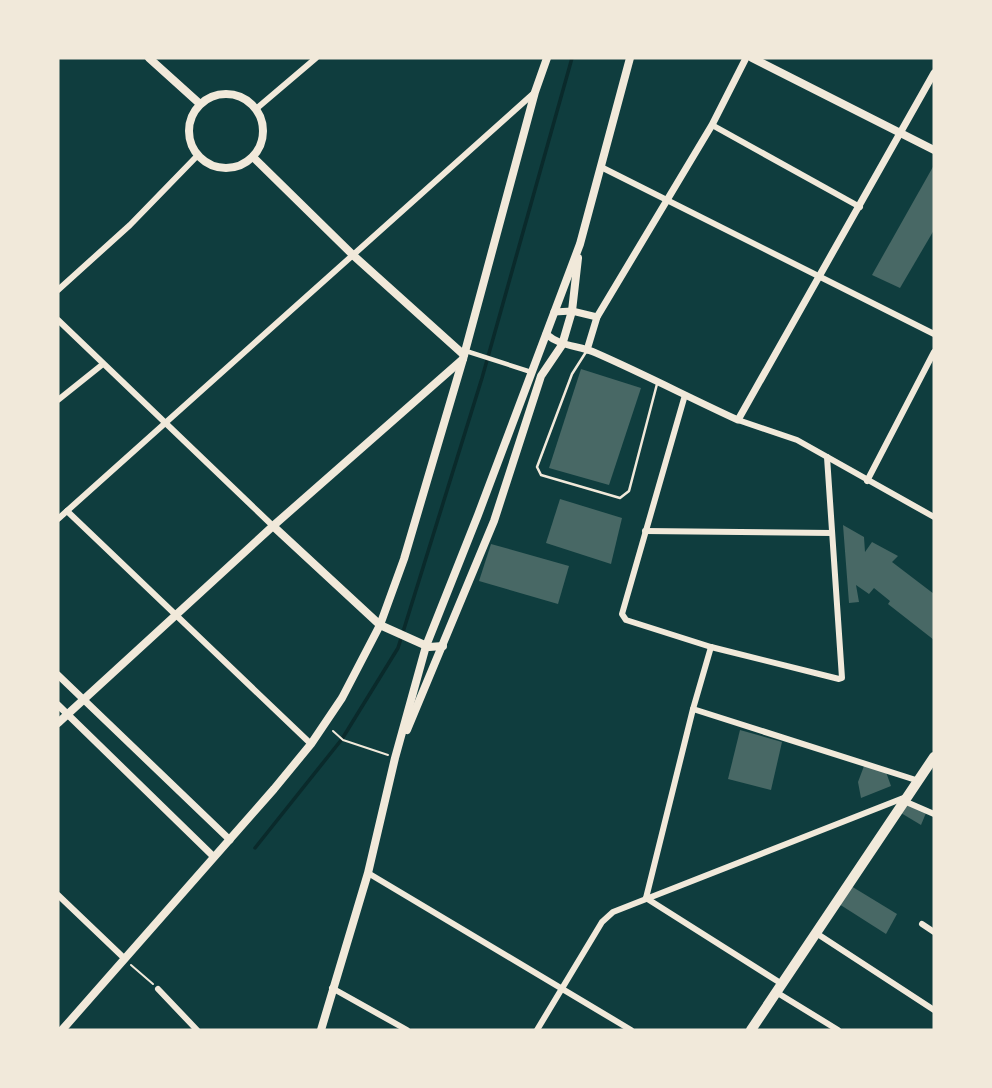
<svg xmlns="http://www.w3.org/2000/svg" width="992" height="1088" font-family="'Space Grotesk',sans-serif">
<style>
.lines{fill:none;stroke-linecap:round;stroke-linejoin:round}
.stream{stroke:#0a2a2b;stroke-width:3.5}
.building{fill:#486865}
.path{stroke:#f1e9da;stroke-width:2}
.service{stroke:#f1e9da;stroke-width:2.5}
.pedestrian{stroke:#f1e9da;stroke-width:4.5}
.minor{stroke:#f1e9da;stroke-width:6}
.tertiary{stroke:#f1e9da;stroke-width:7}
.secondary{stroke:#f1e9da;stroke-width:8}
.trunk{stroke:#f1e9da;stroke-width:10}
</style>
<rect width="100%" height="100%" fill="#0f3d3e"/>
<g class="lines">
<polyline class="stream" points="255,848 342,739 398,648 482,378 572,58"/>
</g>
<g class="building">
<polygon points="934,165 934,230 900,288 872,275"/>
<polygon points="581,369 641,388 609,485 549,468"/>
<polygon points="560,499 622,518 611,564 546,543"/>
<polygon points="843,525 864,537 865,552 872,542 898,556 892,562 934,594 934,640 888,604 890,601 874,588 869,594 856,585 859,602 849,603"/>
<polygon points="491,544 569,566 558,604 479,581"/>
<polygon points="740,730 782,742 771,790 728,779"/>
<polygon points="864,766 886,772 891,786 861,798 858,782"/>
<polygon points="907,804 926,813 921,825 901,813"/>
<polygon points="851,886 897,914 886,934 839,904"/>
</g>
<g class="lines">
<g class="path">
<polyline points="333,731 343,740 388,755"/>
<polyline points="131,965 153,984"/>
</g>
<polyline class="service" points="586,352 572,374 537,467 541,475 620,498 629,491 657,384"/>
<polyline class="pedestrian" points="466,351 531,372"/>
<g class="minor">
<polyline points="256,109 316,58"/>
<polyline points="712,125 860,207"/>
<polyline points="601,167 934,334"/>
<polyline points="58,290 130,225 198,155"/>
<polyline points="58,320 273,526"/>
<polyline points="685,395 622,614 626,620 711,647 839,679 842,678 827,457"/>
<polyline points="58,400 103,364"/>
<polyline points="738,420 797,440 934,517"/>
<polyline points="867,481 934,352"/>
<polyline points="67,511 311,744"/>
<polyline points="58,519 534,93"/>
<polyline points="645,531 832,533"/>
<polyline points="693,709 919,781"/>
<polyline points="904,801 934,814"/>
<polyline points="368,873 631,1030"/>
<polyline points="58,895 125,959"/>
<polyline points="646,898 693,709 711,647"/>
<polyline points="646,898 782,984"/>
<polyline points="922,924 934,932"/>
<polyline points="816,933 934,1010"/>
<polyline points="332,988 407,1030"/>
<polyline points="158,989 197,1030"/>
<polyline points="776,992 838,1030"/>
<polyline points="537,1030 602,922 613,912 906,797"/>
</g>
<g class="tertiary">
<polyline points="554,312 572,311 597,317"/>
<path d="M546,334C561,347 578,345 596,353C644,374 690,398 738,420L934,73"/>
<polyline points="587,350 597,317 712,125 746,58"/>
<polyline points="58,675 230,840"/>
<polyline points="58,705 214,857"/>
</g>
<g class="secondary">
<polyline points="149,58 200,104"/>
<polyline points="752,58 934,150"/>
<circle cx="226" cy="131" r="37"/>
<polyline points="253,157 354,256 464,355"/>
<polyline points="273,526 380,625 429,647 443,646"/>
<polyline points="58,723 273,526 463,359"/>
<polyline points="407,730 494,521 541,376 562,345 572,311 578,258"/>
<polyline points="62,1030 274,789 311,744 342,698 380,625 404,559 463,359 535,92 547,58"/>
<polyline points="321,1030 368,873 395,758 426,646 478,515 580,244 630,58"/>
</g>
<polyline class="trunk" points="751,1030 934,757"/>
</g>
<rect width="992" height="1088" fill="none" stroke="#f1e9da" stroke-width="119"/>
</svg>
